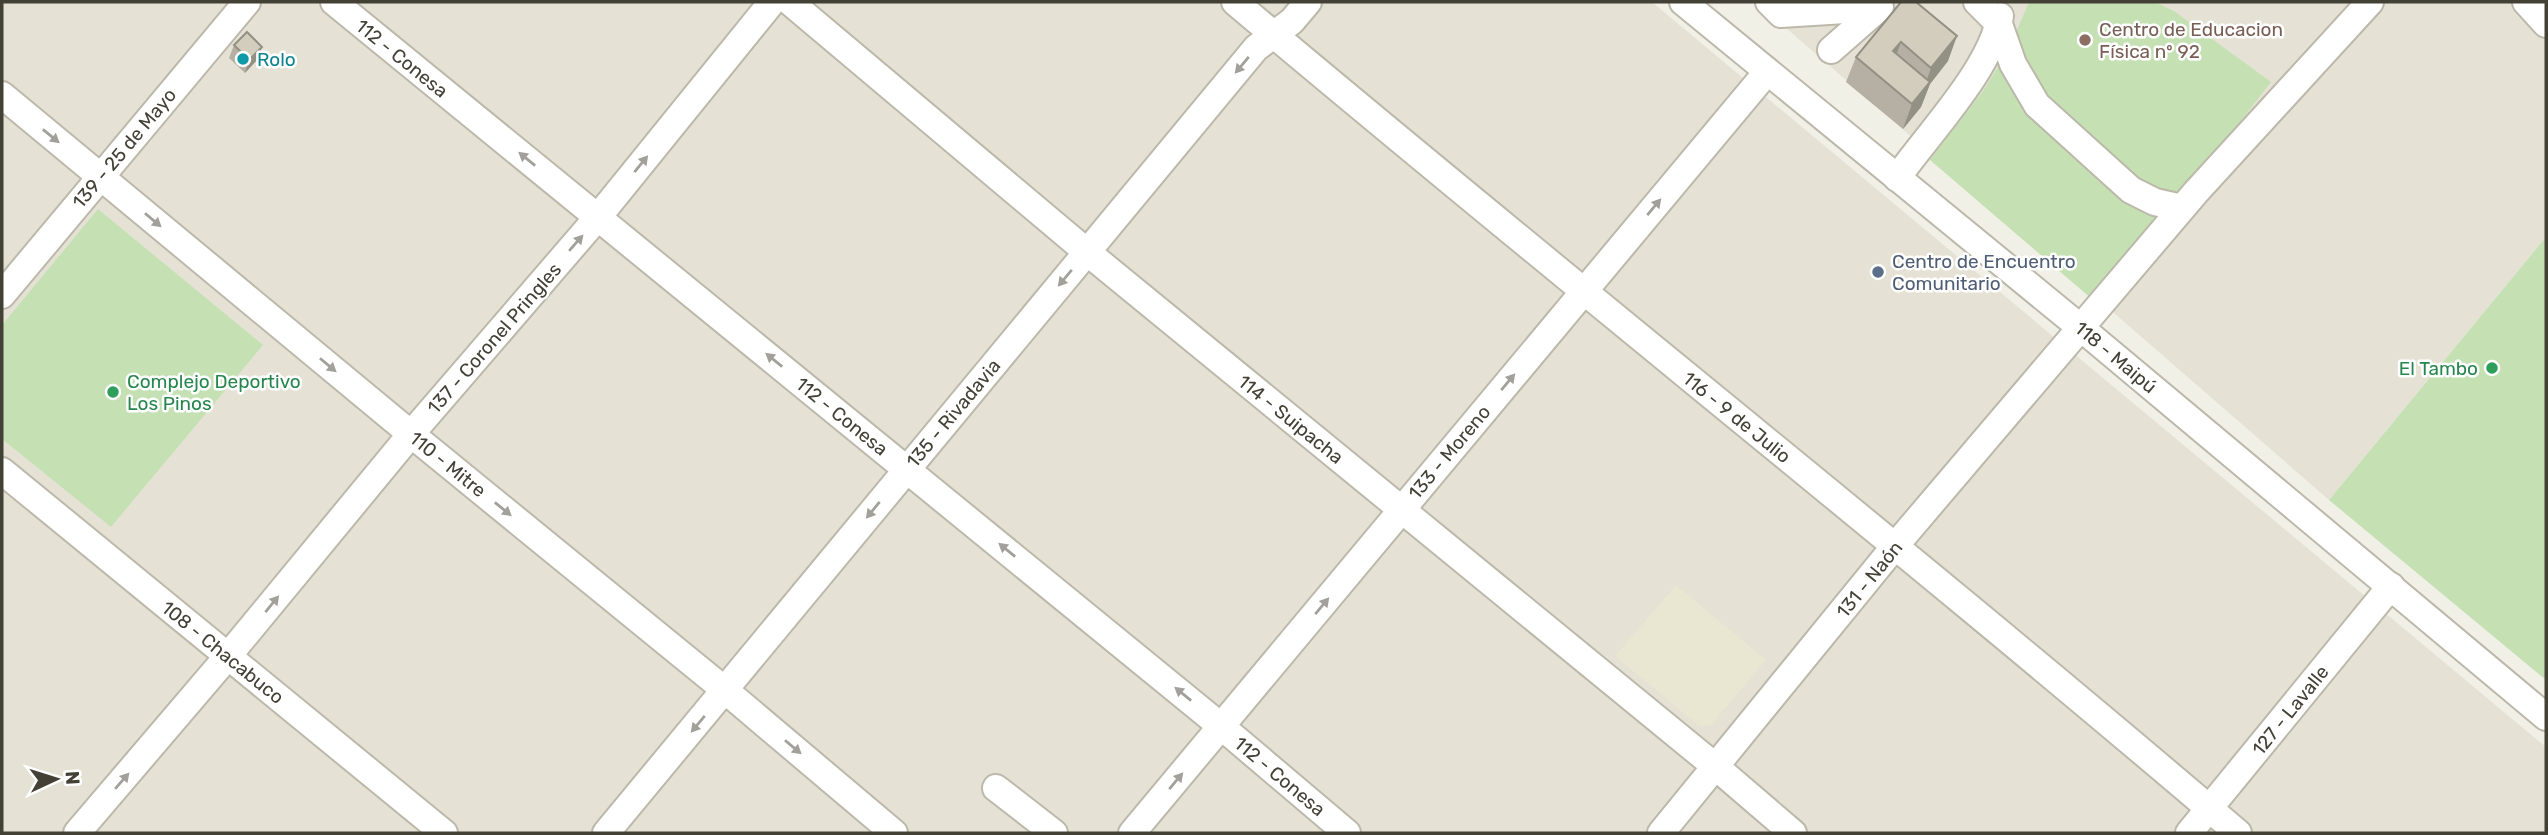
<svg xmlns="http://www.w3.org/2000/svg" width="2548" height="835" font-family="Rubik,sans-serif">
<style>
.residential{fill:#e5e2d5}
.education{fill:#e9e6d2}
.green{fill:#c5e1b4}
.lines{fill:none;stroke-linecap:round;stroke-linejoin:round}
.minor-casing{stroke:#bcb8aa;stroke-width:30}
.minor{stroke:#fff;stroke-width:26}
.wall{fill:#b5b0a3}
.shaded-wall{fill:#939084}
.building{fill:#d2cdbd;stroke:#939084;stroke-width:2}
.oneway{fill:#a1a09a}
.education-dot{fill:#8d6e63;stroke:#fff;stroke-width:2.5}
.culture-dot{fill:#0f9aa8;stroke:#fff;stroke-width:2.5}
.service-dot{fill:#5c6f8a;stroke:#fff;stroke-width:2.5}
.leisure-dot{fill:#2e9e5b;stroke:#fff;stroke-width:2.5}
.labels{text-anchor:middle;stroke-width:5;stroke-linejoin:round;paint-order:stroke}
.education-label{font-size:19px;fill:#785e54;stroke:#fff;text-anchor:start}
.street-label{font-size:19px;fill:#434036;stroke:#fff}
.culture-label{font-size:19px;fill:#0d838f;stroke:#fff;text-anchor:start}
.service-label{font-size:19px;fill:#4e5e75;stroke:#fff;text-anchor:start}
.leisure-label{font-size:19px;fill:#27864d;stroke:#fff;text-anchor:end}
</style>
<rect width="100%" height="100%" fill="#f1f0e7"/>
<g class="residential">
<polygon points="2,2 1652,2 2546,747 2546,833 2,833"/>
<polygon points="1756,2 2546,2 2546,237 2329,500"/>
</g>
<polygon class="education" points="1676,585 1766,660 1711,725 1699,726 1615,656"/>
<g class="green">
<polygon points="2029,2 2155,2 2174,11 2271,82 2172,210 2093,300 1930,160 1983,91 2008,51"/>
<polygon points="98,209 263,345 111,527 2,439 2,325"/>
<polygon points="2546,237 2546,680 2329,500"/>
</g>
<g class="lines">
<g class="minor-casing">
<g id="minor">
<polyline points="334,2 1222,727 1347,833"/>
<polyline points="790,2 1087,252 1716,767 1793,833"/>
<path d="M1235,2C1567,282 1908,551 2238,833"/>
<polyline points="1683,2 2081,328 2546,717"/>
<polyline points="1769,2 1781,14 1877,8"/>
<polyline points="1977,2 1999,24 2013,64 2037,105 2131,190 2155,202 2182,208"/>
<polyline points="2526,2 2546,24"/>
<polyline points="1831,50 1880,7"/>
<polyline points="2,95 411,434 726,691 894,833"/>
<path d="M1897,178C1928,134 1992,68 2000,16"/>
<polyline points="2,295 247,2"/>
<polyline points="2,471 444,833"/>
<polyline points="996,788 1054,833"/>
<polyline points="77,833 228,656 411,434 598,217 772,2"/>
<polyline points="606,833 1256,48 1292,21 1308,2"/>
<polyline points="1132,833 1767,72"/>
<polyline points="1661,833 1895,546 2196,192 2370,2"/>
<polyline points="2189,833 2391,586"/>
</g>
</g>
<use href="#minor" class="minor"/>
</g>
<g class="wall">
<polygon points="1901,2 1948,61 1930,84 1921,107 1903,129 1846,82 1856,57"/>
<polygon points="234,45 262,47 257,60 245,73 229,58"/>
</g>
<g class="shaded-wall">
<polygon points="1957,36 1948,61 1930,84 1921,107 1903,129 1912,104 1923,91 1931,68"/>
<polygon points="1901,42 1892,67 1893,51"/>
<polygon points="262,47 257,60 245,73 249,60"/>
</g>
<g class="building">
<polygon points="1901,2 1916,2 1957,36 1931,68 1901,42 1893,51 1930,82 1912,104 1856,57"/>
<polygon points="247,32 262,47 249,60 234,45"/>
</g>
<defs><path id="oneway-solid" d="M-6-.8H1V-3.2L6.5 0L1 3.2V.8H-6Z" transform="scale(1.75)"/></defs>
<g class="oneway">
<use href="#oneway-solid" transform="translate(1242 65) rotate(130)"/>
<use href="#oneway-solid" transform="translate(51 136) rotate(39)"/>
<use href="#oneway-solid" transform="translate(527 159) rotate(-141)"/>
<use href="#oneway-solid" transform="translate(641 164) rotate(-51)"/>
<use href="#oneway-solid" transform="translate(1654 207) rotate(-50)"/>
<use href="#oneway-solid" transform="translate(153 220) rotate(40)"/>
<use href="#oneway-solid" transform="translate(576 243) rotate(-49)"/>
<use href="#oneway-solid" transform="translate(1065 278) rotate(130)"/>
<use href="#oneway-solid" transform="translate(774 360) rotate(-141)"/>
<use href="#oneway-solid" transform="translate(328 365) rotate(40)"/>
<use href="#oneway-solid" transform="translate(1508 382) rotate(-50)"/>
<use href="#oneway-solid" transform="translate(503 509) rotate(39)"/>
<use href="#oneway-solid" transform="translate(873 510) rotate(129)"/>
<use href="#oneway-solid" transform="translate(1007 550) rotate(-141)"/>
<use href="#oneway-solid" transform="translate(272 604) rotate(-51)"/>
<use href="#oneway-solid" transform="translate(1322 606) rotate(-50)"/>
<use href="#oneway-solid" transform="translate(1183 694) rotate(-141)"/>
<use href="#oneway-solid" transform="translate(698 724) rotate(130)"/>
<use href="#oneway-solid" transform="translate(793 747) rotate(40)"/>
<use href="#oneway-solid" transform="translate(122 781) rotate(-49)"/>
<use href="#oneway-solid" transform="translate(1176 781) rotate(-50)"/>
</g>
<circle class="education-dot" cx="2085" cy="40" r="7"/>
<circle class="culture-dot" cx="243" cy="59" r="7"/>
<circle class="service-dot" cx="1878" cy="272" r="7"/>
<g class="leisure-dot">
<circle cx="2492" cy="368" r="7"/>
<circle cx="113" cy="392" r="7"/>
</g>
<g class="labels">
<g class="education-label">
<text x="2099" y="36">Centro de Educacion<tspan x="2099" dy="22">Física nº 92</tspan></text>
</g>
<g class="street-label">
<text transform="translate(402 58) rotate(39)" y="7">112 - Conesa</text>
<text transform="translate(124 148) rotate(-50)" y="7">139 - 25 de Mayo</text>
<text transform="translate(494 338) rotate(-49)" y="7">137 - Coronel Pringles</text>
<text transform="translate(2116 357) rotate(40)" y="7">118 - Maipú</text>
<text transform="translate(953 413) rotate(-50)" y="7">135 - Rivadavia</text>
<text transform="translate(842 416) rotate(39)" y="7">112 - Conesa</text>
<text transform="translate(1737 417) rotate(39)" y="7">116 - 9 de Julio</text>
<text transform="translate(1291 419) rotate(39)" y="7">114 - Suipacha</text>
<text transform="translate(1449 452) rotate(-50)" y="7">133 - Moreno</text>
<text transform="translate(448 464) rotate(39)" y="7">110 - Mitre</text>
<text transform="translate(1869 579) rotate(-51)" y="7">131 - Naón</text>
<text transform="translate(223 652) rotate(39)" y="7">108 - Chacabuco</text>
<text transform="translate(2290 710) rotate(-51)" y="7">127 - Lavalle</text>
<text transform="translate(1280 776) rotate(40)" y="7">112 - Conesa</text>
</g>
<g class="culture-label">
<text x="257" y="66">Rolo</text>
</g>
<g class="service-label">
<text x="1892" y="268">Centro de Encuentro<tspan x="1892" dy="22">Comunitario</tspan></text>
</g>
<g class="leisure-label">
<text x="2478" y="375">El Tambo</text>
<text x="127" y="388" text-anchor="start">Complejo Deportivo<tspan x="127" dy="22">Los Pinos</tspan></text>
</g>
</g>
<rect width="2548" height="835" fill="none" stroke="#434036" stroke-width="7"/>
<g transform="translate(56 779) rotate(86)" stroke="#ffffff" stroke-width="5" paint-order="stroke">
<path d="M0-5L12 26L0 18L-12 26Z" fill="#434036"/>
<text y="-10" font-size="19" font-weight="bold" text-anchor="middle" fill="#434036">N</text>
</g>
</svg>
